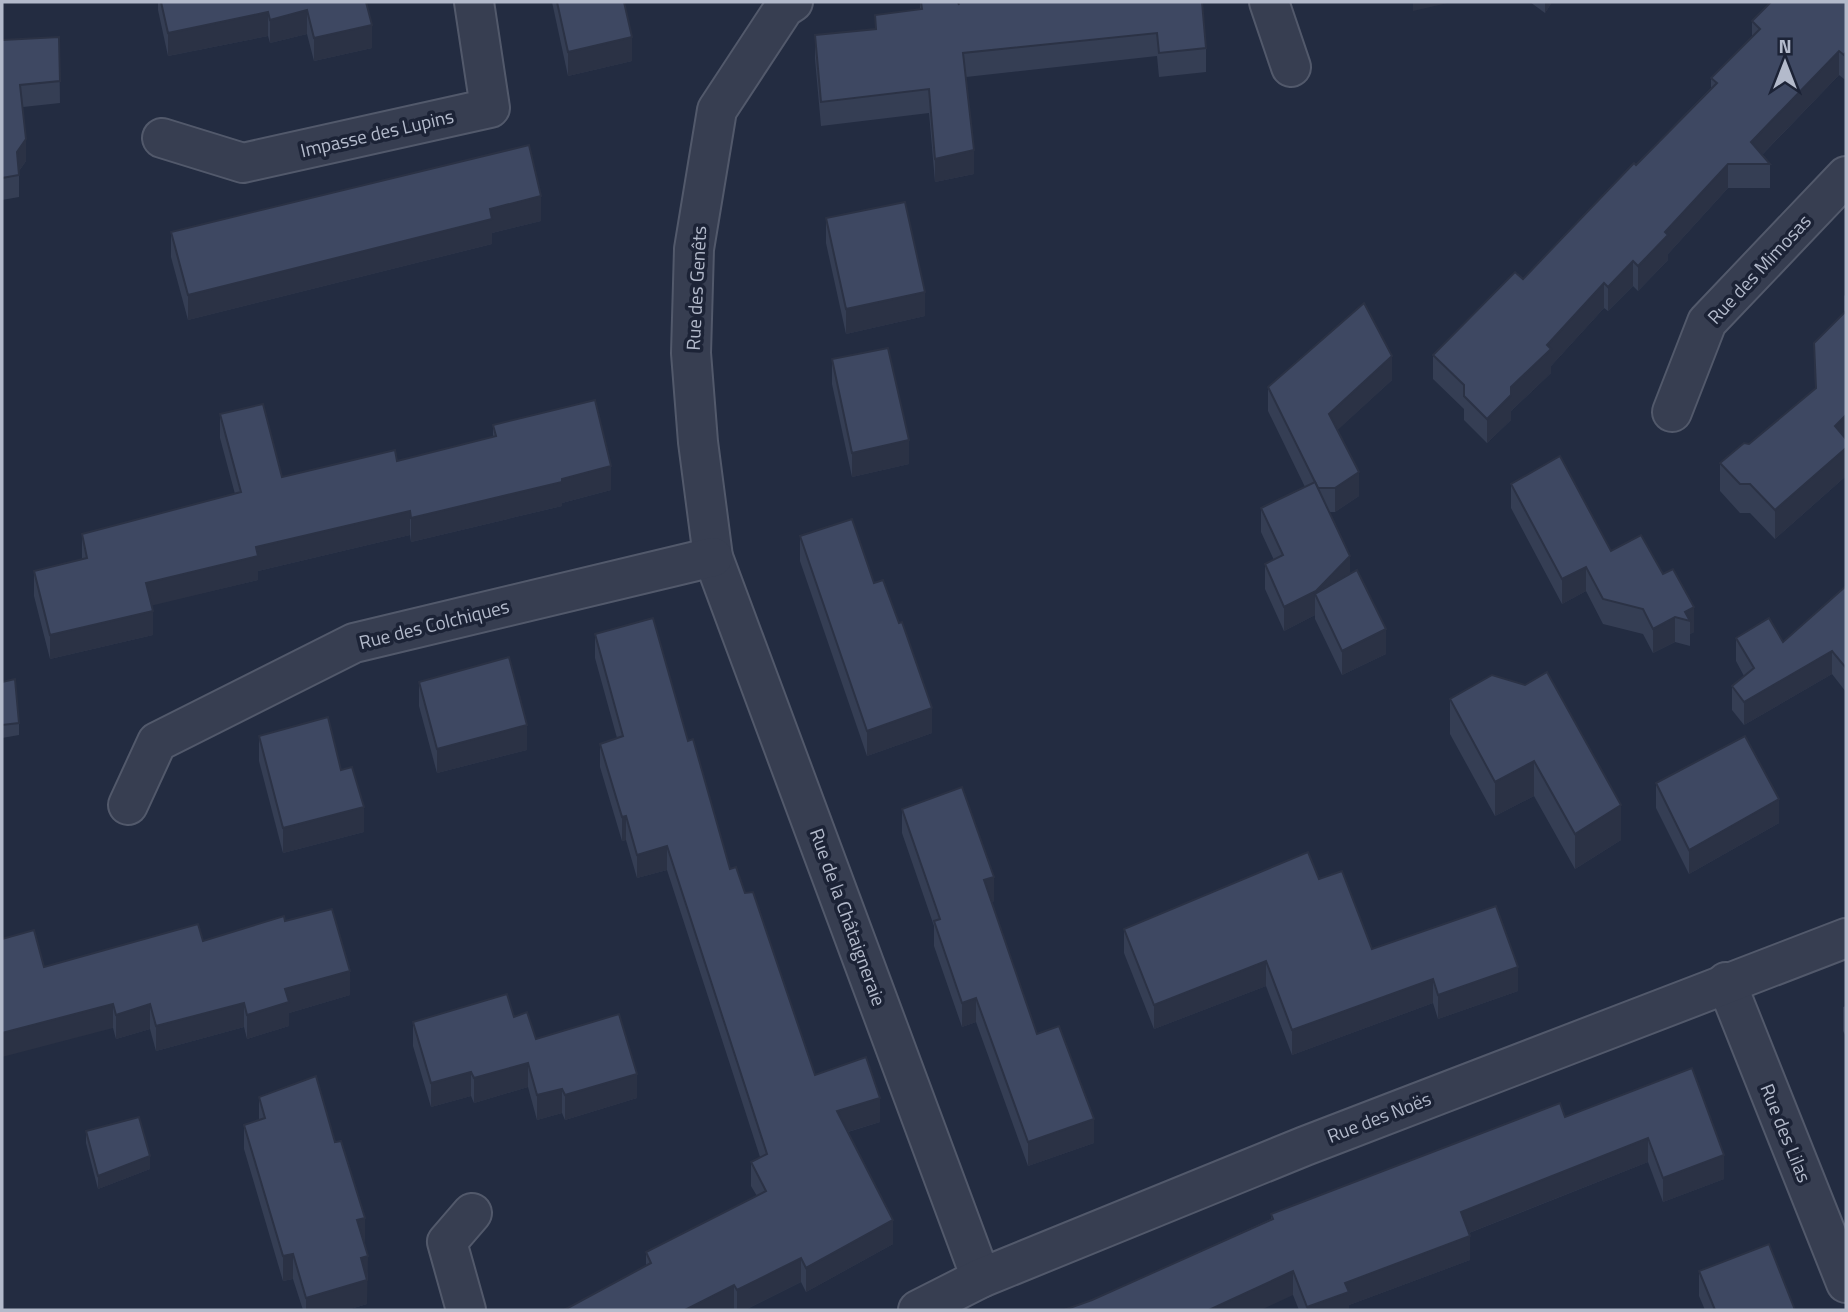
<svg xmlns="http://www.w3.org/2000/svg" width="1848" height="1312" font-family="'Titillium Web',sans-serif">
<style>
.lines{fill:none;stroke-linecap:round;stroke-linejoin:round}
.street-casing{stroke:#52596b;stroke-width:42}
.street{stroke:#373e51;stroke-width:38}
.wall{fill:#353e54}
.shaded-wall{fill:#2b3245}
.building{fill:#3e4862;stroke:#2b3245;stroke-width:2}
.labels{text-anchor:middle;stroke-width:7;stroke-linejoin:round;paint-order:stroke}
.street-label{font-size:19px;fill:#b3bacb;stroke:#1c2336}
</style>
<rect width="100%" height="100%" fill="#232c41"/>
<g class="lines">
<g class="street-casing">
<g id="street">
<polyline points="793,2 784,8 717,110 694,249 691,353 698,442 713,557 981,1278"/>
<polyline points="1269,2 1291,67"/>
<polyline points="162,138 243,163 490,108 474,2"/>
<polyline points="1672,412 1707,322 1846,176"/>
<polyline points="128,805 157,742 354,643 713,557"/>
<polyline points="1726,982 1846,1283"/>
<polyline points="466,1310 447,1242 472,1213"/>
<polyline points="918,1310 981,1278 1305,1146 1846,938"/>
</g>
</g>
<use href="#street" class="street"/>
</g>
<g class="wall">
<polygon points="158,2 366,2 372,48 314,61 307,34 270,43 268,36 168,56 158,10"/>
<polygon points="552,2 624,2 632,61 568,76"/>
<polygon points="920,2 1202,2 1206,48 1206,72 1159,77 1157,56 966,77 974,174 935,182 929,113 821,126 815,59 815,35 875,29 875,15 920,10"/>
<polygon points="1530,2 1552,2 1545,13"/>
<polygon points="1846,2 1846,77 1844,79 1839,75 1762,155 1770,164 1770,188 1728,188 1668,254 1668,260 1638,291 1633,286 1608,311 1604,308 1551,366 1551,373 1511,411 1511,420 1487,443 1464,420 1464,409 1433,379 1433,355 1523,279 1711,88 1711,78 1752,36 1752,21"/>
<polygon points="59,37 60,103 23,107 26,161 19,171 19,197 2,200 2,40"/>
<polygon points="826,218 925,316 846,334 826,243"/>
<polygon points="541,221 492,233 492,244 188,320 171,257 171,232"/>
<polygon points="1846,294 1846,476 1775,539 1750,513 1740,513 1720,491 1720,463 1749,444 1815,389 1814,343 1844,314 1844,296"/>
<polygon points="832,359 909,464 852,477 832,384"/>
<polygon points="1392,380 1337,430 1359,496 1335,512 1329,512 1350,574 1386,654 1342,675 1315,619 1315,615 1284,631 1265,589 1265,564 1274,560 1261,532 1261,508 1305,487 1268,411 1268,387"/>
<polygon points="220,414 282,477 397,461 493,437 493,425 611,490 562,503 562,506 411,542 410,535 258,571 258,580 151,605 153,635 50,659 34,596 34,571 82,559 82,534 235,494 220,438"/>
<polygon points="1511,484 1611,551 1663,574 1673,569 1694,632 1690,634 1690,646 1675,642 1653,653 1643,634 1603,624 1586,591 1562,604 1511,508"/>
<polygon points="800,536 874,583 899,623 932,733 867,756 800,561"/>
<polygon points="1846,586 1846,692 1832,674 1744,725 1732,710 1732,686 1744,676 1736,661 1736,638 1783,642"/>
<polygon points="595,634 688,741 730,869 745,893 815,1075 880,1122 848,1132 893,1244 806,1292 801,1282 745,1310 735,1310 646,1266 646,1252 757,1196 751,1186 751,1162 760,1157 667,870 637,878 626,840 622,841 600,767 600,744 617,738 595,658"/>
<polygon points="2,682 19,723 19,735 2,738"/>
<polygon points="419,682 527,750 437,773 419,706"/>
<polygon points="1450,699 1621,805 1621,840 1575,869 1534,796 1495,816 1450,734"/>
<polygon points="259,736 364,832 283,853 259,761"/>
<polygon points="1656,783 1779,823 1689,874 1656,808"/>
<polygon points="902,809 994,901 992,902 1037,1034 1094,1143 1028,1166 976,1022 962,1027 934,946 934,926 902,833"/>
<polygon points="1319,879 1372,949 1518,991 1438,1019 1433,1003 1292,1055 1266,986 1154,1029 1124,953 1124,929"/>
<polygon points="285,921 350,995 289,1013 289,1026 247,1039 244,1027 156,1051 150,1029 116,1039 113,1028 44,967 203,941"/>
<polygon points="1846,1006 1846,1037 1843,1031 1843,1007"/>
<polygon points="514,1017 536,1039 637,1098 565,1120 562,1113 537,1120 528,1087 474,1103 471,1096 431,1107 413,1046 413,1022"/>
<polygon points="1692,1068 1724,1179 1663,1202 1648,1162 1469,1233 1470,1260 1349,1305 1349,1310 1299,1310 1293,1295 1092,1300 1271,1219 1271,1214 1565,1117"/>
<polygon points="259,1097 335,1142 365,1242 364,1242 368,1280 367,1281 367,1304 347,1310 303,1310 293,1279 283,1281 244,1149 244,1125 259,1120"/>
<polygon points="86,1131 150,1169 98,1189 86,1143"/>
<polygon points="1699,1271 1795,1310 1705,1310 1699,1296"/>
</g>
<g class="shaded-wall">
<polygon points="1413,2 1452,2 1413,11"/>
<polygon points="1545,2 1552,2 1545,13"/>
<polygon points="307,10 307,34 270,43 270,20"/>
<polygon points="268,12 268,36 168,56 168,33"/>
<polygon points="372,25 372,48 314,61 314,38"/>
<polygon points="632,37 632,61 568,76 568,52"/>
<polygon points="1839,51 1839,75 1753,164 1751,142"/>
<polygon points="1846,52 1846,77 1844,79 1844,55"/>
<polygon points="26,139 26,161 17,174 17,152"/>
<polygon points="974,150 974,174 935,182 935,159"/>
<polygon points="1728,164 1728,188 1668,254 1668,260 1638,291 1638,266 1665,232"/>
<polygon points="541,196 541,221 492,233 492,244 188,320 188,295 490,209"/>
<polygon points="1633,261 1633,286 1608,311 1608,287"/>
<polygon points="1604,283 1604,308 1551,366 1551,373 1511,411 1511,420 1487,443 1487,419 1511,387 1547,345"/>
<polygon points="925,292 925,316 846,334 846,309"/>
<polygon points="1392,356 1392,380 1329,438 1329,414"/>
<polygon points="1846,415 1846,444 1835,426"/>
<polygon points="909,440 909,464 852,477 852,453"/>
<polygon points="1846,448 1846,476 1775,539 1775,510"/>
<polygon points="611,466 611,490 562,503 562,506 411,542 411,518"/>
<polygon points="1359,472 1359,496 1335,512 1335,488"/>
<polygon points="410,511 410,535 258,571 258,580 146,607 146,583 256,547"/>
<polygon points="1350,556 1350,581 1315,594 1315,615 1284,631 1284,607"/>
<polygon points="1586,567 1586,591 1562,604 1562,579"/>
<polygon points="1694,607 1694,632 1690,634 1690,621 1685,612"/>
<polygon points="153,611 153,635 50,659 50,635"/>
<polygon points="1675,617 1675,642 1653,653 1653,629"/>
<polygon points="1386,629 1386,654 1342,675 1342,651"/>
<polygon points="1832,651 1832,674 1744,725 1744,702"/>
<polygon points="932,708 932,733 867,756 867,731"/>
<polygon points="527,725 527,750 437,773 437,749"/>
<polygon points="1534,761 1534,796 1495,816 1495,782"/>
<polygon points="1779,799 1779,823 1689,874 1689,850"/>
<polygon points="1621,805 1621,840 1575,869 1575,834"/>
<polygon points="364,807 364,832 283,853 283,828"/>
<polygon points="626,816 626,840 622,841 622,817"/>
<polygon points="667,846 667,870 637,878 637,855"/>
<polygon points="994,877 994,901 984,905 984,880"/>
<polygon points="1266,961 1266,986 1154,1029 1154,1005"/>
<polygon points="1518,967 1518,991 1438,1019 1438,995"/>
<polygon points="350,971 350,995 289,1013 289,1026 247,1039 247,1015 285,989"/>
<polygon points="1433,979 1433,1003 1292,1055 1292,1030"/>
<polygon points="976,998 976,1022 962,1027 962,1003"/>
<polygon points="244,1003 244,1027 156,1051 156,1026"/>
<polygon points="113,1004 113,1028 2,1057 2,1033"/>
<polygon points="150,1004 150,1029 116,1039 116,1015"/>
<polygon points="528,1063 528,1087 474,1103 474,1078"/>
<polygon points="471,1072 471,1096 431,1107 431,1083"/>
<polygon points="637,1074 637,1098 565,1120 565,1095"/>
<polygon points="562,1089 562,1113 537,1120 537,1095"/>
<polygon points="880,1098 880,1122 837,1135 837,1111"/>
<polygon points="1094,1119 1094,1143 1028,1166 1028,1142"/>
<polygon points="1648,1138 1648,1162 1461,1236 1461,1212"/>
<polygon points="1724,1155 1724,1179 1663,1202 1663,1178"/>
<polygon points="150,1156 150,1169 98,1189 98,1176"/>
<polygon points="365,1218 365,1242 357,1244 357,1220"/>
<polygon points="893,1220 893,1244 806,1292 806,1268"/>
<polygon points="1470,1236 1470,1260 1349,1305 1349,1310 1307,1310 1307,1307 1345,1283"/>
<polygon points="293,1254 293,1279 283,1281 283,1256"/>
<polygon points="368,1256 367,1304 347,1310 306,1310 306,1298 361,1258"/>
<polygon points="801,1258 801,1282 745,1310 737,1310 737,1290"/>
<polygon points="1293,1271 1293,1295 1261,1310 1209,1310"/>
<polygon points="734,1285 734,1309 732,1310 685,1310"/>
</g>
<g class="building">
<polygon points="161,2 366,2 372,25 314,38 307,10 270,20 268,12 168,33"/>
<polygon points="557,2 624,2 632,37 568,52"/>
<polygon points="921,2 958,2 959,5 958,2 1202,2 1206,48 1159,53 1157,33 963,53 974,150 935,159 929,89 821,102 815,35 876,29 875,15 922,9"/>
<polygon points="1771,2 1846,2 1846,52 1844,55 1839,51 1751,142 1770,164 1728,164 1665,232 1668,235 1638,266 1633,261 1608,287 1604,283 1547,345 1551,349 1511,387 1511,395 1487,419 1464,396 1464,385 1433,355 1515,272 1523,279 1634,163 1636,165 1717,83 1711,78 1760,29 1752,21"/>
<polygon points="59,37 60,81 20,85 26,139 17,152 19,175 2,178 2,40"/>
<polygon points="529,145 541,196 490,209 492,219 188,295 171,232"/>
<polygon points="905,202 925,292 846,309 826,218"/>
<polygon points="1364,303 1392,356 1329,414 1359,472 1335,488 1318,488 1268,387"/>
<polygon points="1846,311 1846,415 1835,426 1846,439 1846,448 1775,510 1750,484 1740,484 1720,463 1744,443 1749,444 1816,388 1814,343"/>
<polygon points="888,348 909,440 852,453 832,359"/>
<polygon points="595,400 611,466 562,479 562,482 411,518 410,511 256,547 258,556 146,583 153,611 50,635 34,571 87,558 82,534 241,492 220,414 263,404 282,477 395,450 397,461 496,436 493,425"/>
<polygon points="1560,456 1611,551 1641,535 1663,574 1673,569 1694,607 1685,612 1690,621 1675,617 1653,629 1643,609 1603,599 1586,567 1562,579 1511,484"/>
<polygon points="1315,482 1350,556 1316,591 1284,607 1265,564 1283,555 1261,508"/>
<polygon points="852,519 874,583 883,580 899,623 902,622 932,708 867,731 800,536"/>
<polygon points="1357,570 1386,629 1342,651 1315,594"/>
<polygon points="1846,586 1846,668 1832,651 1744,702 1732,686 1754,668 1736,638 1769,618 1783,642"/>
<polygon points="653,618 688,741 693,739 730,869 736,867 745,893 753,892 815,1075 866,1057 880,1098 837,1111 893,1220 806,1268 801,1258 737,1290 734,1285 685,1310 564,1310 651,1263 646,1252 766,1191 751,1162 767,1154 667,846 637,855 626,816 622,817 600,744 623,736 595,634"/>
<polygon points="509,657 527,725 437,749 419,682"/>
<polygon points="1547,672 1621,805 1575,834 1534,761 1495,782 1450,699 1492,675 1525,685"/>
<polygon points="15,679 19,723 2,725 2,682"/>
<polygon points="328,717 341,770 352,767 364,807 283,828 259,736"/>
<polygon points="1745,736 1779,799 1689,850 1656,783"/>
<polygon points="962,787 994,877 984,880 1037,1034 1059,1026 1094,1119 1028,1142 976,998 962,1003 934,921 940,919 902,809"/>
<polygon points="1308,852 1319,879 1342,871 1372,949 1496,906 1518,967 1438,995 1433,979 1292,1030 1266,961 1154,1005 1124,929"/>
<polygon points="332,909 350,971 285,989 289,1002 247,1015 244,1003 156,1026 150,1004 116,1015 113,1004 2,1033 2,939 34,930 44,967 198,924 203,941 284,916 285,921"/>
<polygon points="507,994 514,1017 527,1012 536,1039 619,1014 637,1074 565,1095 562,1089 537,1095 528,1063 474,1078 471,1072 431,1083 413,1022"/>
<polygon points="1692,1068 1724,1155 1663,1178 1648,1138 1461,1212 1470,1236 1345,1283 1349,1292 1307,1307 1293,1271 1209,1310 1064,1310 1092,1300 1273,1219 1271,1214 1560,1103 1565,1117"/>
<polygon points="316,1076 335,1142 341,1141 365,1218 357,1220 368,1256 361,1258 367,1280 306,1298 293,1254 283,1256 244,1125 265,1118 259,1097"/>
<polygon points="139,1117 150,1156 98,1176 86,1131"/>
<polygon points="1769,1244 1795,1310 1715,1310 1699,1271"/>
</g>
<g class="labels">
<g class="street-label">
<text transform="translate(377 133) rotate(-13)" y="7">Impasse des Lupins</text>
<text transform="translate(1759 269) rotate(-47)" y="7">Rue des Mimosas</text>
<text transform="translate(696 288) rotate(-87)" y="7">Rue des Genêts</text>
<text transform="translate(434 624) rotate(-14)" y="7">Rue des Colchiques</text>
<text transform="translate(848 917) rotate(70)" y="7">Rue de la Châtaigneraie</text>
<text transform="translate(1379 1117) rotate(-21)" y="7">Rue des Noës</text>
<text transform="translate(1786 1133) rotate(68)" y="7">Rue des Lilas</text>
</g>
</g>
<rect width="1848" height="1312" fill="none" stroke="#b3bacb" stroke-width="7"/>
<g transform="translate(1785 63)" stroke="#1c2336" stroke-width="5" paint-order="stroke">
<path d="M0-5L12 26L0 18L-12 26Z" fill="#b3bacb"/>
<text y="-10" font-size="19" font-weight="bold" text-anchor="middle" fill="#b3bacb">N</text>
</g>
</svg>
